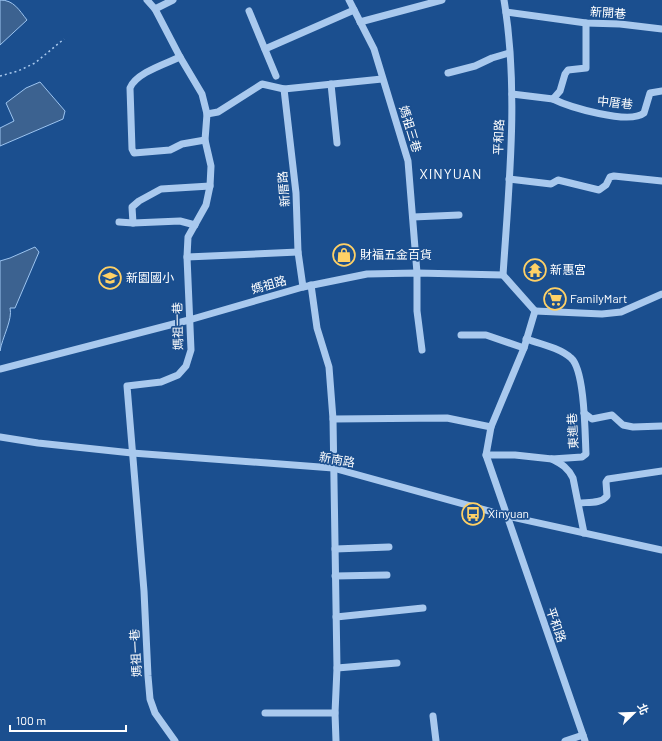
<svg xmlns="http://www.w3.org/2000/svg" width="662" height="741" font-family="Barlow,'Noto Sans TC',sans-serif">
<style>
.water{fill:#3c6290;stroke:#9cc4f0}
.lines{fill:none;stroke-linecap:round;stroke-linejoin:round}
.path{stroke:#a9c9ee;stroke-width:1.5;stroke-dasharray:2 3;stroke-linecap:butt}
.minor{stroke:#a9c9ee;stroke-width:7}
.labels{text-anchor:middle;stroke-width:3.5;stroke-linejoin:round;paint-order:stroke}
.street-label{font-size:12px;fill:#fff;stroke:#1b4f8f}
.poi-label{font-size:12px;fill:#fff;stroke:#1b4f8f;text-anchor:start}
.quarter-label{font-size:14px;letter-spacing:1px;fill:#fff;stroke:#1b4f8f}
</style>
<rect width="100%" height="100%" fill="#1b4f8f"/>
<g class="water">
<path d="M0,0C14,0 19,10 27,20L0,45Z"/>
<polygon points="40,82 65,111 63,119 0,146 0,128 14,121 6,103 26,88"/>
<path d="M35,247L39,252L15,308H10C13,319 2,338 0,351V261L10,258Z"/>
</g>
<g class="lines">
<polyline class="path" points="0,76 18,71 35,63 64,39"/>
<g class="minor">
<polyline points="147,0 155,9 180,57 202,94 207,114 205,140 211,166 210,186 206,205 188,237 187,257 191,350 186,366 178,375 161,382 127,386 144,591 148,676 150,699 155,713 175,741"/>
<polyline points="349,0 374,49 408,161 417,273 417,311 422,350"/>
<polyline points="155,9 173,0"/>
<polyline points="249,11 276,76"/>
<polyline points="506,12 586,23 620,24 662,29"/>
<polyline points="360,22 442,0"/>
<polyline points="265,49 354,10"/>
<path d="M180,57C165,64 136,73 130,88L132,149L134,153L170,150L182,144L205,140"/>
<polyline points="448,73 475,66 492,58 509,53"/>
<polyline points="331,84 337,143"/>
<polyline points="284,89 296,193 298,252 303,287"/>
<polyline points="512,94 553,99 560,91 565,74 568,70 586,68 586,23"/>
<path d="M553,99C569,107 629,125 644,113L650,93L662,91"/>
<polyline points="207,114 218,112 262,84 284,89 382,79"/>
<polyline points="509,179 551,184 558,180 599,190 606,185 610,177 614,176 662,181"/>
<polyline points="413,217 459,215"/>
<polyline points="119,222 133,223 180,221 195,225"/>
<polyline points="133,223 132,207 139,201 161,189 210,186"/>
<polyline points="187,257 298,252"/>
<path d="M503,275C509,184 519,90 504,0"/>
<polyline points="311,285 317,328 329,367 333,419 337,668 335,713 336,741"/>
<polyline points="535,311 524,348 491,427 486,455 585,741"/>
<polyline points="535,311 602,314 621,312 662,294"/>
<polyline points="461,335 486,335 524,348"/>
<polyline points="0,369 189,320 303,287 367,274 417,273 503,275 535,311"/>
<polyline points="584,413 592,419 612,415 623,425 633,427 662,426"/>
<polyline points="333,419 447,418 491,427"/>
<polyline points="0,437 38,443 132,453 333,468 507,516 662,550"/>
<path d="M486,455H515L552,459L582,457L586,454C585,435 585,370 571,358C560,348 541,344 526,339"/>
<path d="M552,459C562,464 568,468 573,478L584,533"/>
<path d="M579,503C588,502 601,504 607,496L606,482L608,479L662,471"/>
<polyline points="335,549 389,547"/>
<polyline points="335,576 387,575"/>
<polyline points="336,617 423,608"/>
<polyline points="337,668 397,663"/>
<polyline points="265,713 335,713"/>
<polyline points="433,716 436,741"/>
<polyline points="565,741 583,735"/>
</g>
</g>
<defs>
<g id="shop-ring" transform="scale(1.15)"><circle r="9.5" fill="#1b4f8f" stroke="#ffd166" stroke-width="1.5"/><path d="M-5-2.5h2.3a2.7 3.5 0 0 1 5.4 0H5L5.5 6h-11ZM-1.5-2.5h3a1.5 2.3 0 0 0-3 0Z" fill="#ffd166"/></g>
<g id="temple-ring" transform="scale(1.15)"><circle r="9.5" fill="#1b4f8f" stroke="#ffd166" stroke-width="1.5"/><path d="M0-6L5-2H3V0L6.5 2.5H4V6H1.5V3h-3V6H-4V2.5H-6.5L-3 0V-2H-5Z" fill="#ffd166"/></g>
<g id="school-ring" transform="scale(1.15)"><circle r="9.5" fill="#1b4f8f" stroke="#ffd166" stroke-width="1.5"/><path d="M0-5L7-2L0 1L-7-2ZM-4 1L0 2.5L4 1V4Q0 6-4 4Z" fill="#ffd166"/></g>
<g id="supermarket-ring" transform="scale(1.15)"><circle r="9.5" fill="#1b4f8f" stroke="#ffd166" stroke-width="1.5"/><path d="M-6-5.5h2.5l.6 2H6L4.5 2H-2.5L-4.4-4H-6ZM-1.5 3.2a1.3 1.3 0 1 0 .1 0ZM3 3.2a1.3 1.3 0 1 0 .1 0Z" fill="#ffd166"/></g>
<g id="bus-ring" transform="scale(1.15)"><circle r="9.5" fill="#1b4f8f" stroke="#ffd166" stroke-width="1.5"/><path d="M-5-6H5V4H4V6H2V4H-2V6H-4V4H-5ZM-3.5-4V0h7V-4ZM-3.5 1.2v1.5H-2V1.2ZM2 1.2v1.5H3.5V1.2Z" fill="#ffd166"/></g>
</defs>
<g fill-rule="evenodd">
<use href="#shop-ring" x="344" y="255"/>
<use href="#temple-ring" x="535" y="270"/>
<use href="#school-ring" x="110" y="278"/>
<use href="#supermarket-ring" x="555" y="299"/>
<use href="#bus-ring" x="473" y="514"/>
</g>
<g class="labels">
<g class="street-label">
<text transform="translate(608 13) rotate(4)" y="4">新開巷</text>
<text transform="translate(615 103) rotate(6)" y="4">中厝巷</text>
<text transform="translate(410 129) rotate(73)" y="4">媽祖三巷</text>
<text transform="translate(499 137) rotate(-88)" y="4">平和路</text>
<text transform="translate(284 189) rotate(-95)" y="4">新厝路</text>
<text transform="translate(269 285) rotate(-16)" y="4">媽祖路</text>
<text transform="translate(178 326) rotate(-91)" y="4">媽祖一巷</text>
<text transform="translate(573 431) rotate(-93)" y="4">東進巷</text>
<text transform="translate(337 460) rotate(10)" y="4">新南路</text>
<text transform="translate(556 625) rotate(71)" y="4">平和路</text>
<text transform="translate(136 653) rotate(-93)" y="4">媽祖一巷</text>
</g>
<g class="poi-label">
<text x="360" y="259">財福五金百貨</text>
<text x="550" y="274">新惠宮</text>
<text x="126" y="282">新園國小</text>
<text x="570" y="303">FamilyMart</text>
<text x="488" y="518">Xinyuan</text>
</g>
<g class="quarter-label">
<text x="451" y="179">XINYUAN</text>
</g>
</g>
<g transform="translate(634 713) rotate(67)" stroke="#1b4f8f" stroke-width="3" paint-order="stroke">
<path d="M0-3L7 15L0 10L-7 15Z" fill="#ffffff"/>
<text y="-6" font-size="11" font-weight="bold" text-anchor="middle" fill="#ffffff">北</text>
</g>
<path d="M10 725v6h116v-6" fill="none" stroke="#ffffff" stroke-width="2"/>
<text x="16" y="725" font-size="12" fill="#ffffff" stroke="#1b4f8f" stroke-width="3" paint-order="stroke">100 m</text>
</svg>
